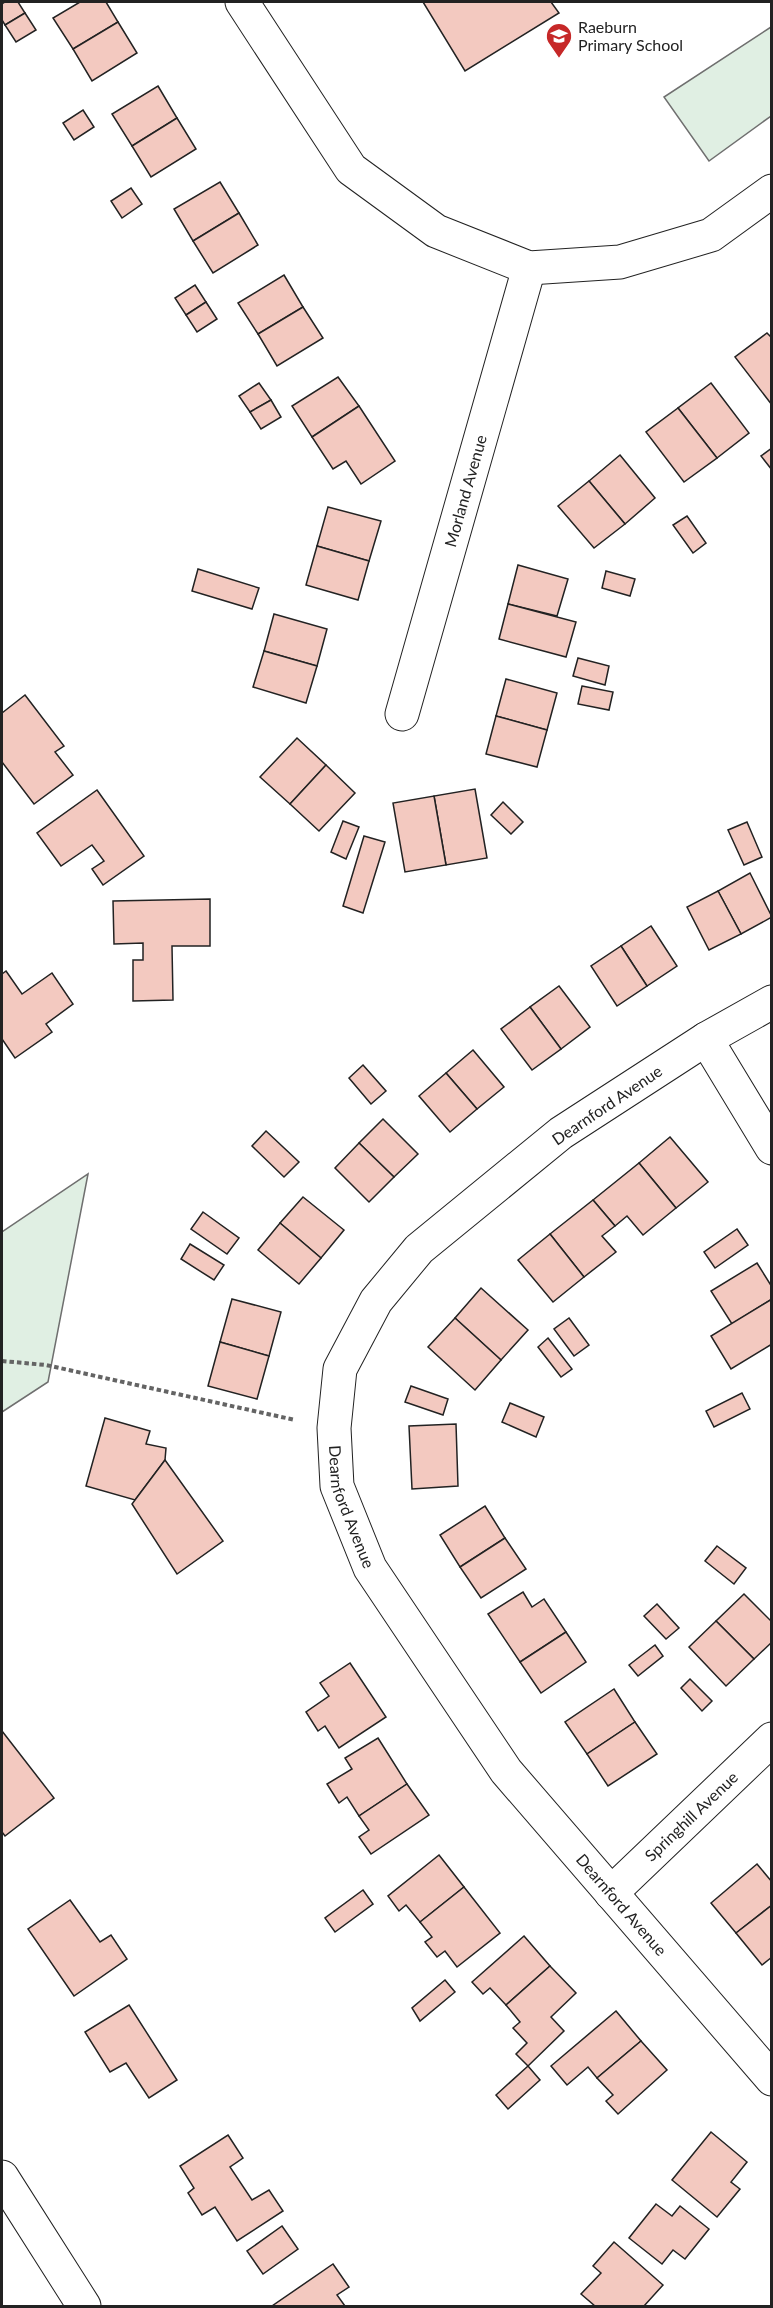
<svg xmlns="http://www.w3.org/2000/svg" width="773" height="2308" font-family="Lato,sans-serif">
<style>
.green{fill:#e0efe3;stroke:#6f6f6f;stroke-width:1.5}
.building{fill:#f3c9c0;stroke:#222;stroke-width:1.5}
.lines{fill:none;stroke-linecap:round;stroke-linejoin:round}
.minor-casing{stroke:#222;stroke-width:35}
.path{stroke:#646464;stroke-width:4;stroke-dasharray:4.5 3;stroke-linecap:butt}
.minor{stroke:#fff;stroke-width:33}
.labels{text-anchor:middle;stroke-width:4.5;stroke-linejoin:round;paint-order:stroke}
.poi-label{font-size:16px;fill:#222;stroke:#fff;text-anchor:start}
.street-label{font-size:16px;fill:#222;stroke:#fff}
</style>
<rect width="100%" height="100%" fill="#fff"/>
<g class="green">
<polygon points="771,27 771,116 709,161 664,97"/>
<polygon points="88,1174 48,1382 2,1412 2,1232"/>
</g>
<g class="building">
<polygon points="5,2 18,2 25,13 5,25 2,20 2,4"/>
<polygon points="80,2 106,2 118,22 73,49 53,18"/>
<polygon points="423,2 551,2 559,13 465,71"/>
<polygon points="25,13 36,30 16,42 5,25"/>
<polygon points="118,22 137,53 92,81 73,49"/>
<polygon points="158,86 177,118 132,146 112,114"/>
<polygon points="83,110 94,127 74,140 63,123"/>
<polygon points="177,118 196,149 151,177 132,146"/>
<polygon points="220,182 239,213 193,241 174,209"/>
<polygon points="131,188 142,204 122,218 111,201"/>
<polygon points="239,213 258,245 213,273 193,241"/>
<polygon points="284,275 303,307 258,334 238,303"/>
<polygon points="195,285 206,302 186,315 175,298"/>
<polygon points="206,302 217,319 197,332 186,315"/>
<polygon points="303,307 323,338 277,366 258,334"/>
<polygon points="767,333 772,338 772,405 735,357"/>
<polygon points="338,377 359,406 312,437 292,406"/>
<polygon points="259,383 271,400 250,412 239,396"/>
<polygon points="711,383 749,433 717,458 678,408"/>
<polygon points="271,400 281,417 261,429 250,412"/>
<polygon points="359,406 395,461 361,484 346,461 333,469 312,437"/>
<polygon points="678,408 717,458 684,482 646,432"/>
<polygon points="772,448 772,470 761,456"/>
<polygon points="620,455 655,498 625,524 589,481"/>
<polygon points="589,481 625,524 594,548 558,506"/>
<polygon points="328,507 381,521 369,561 317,546"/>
<polygon points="687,516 706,543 693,553 673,525"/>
<polygon points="317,546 369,561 358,600 306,585"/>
<polygon points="518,565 568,579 557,616 508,604"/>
<polygon points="198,569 259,588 252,609 192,591"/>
<polygon points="606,571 635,579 630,596 602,588"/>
<polygon points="508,604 576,622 566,657 499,639"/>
<polygon points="274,614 327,629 317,666 264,651"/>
<polygon points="264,651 317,666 306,703 253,687"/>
<polygon points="578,658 609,666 605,685 573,676"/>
<polygon points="506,679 557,693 547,730 496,716"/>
<polygon points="582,686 613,692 609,710 578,704"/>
<polygon points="25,695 64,746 55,752 73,775 34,804 2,762 2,713"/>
<polygon points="496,716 547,730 537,767 486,754"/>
<polygon points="297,738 326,765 290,804 260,777"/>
<polygon points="326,765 355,793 319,831 290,804"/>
<polygon points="475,789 487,858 446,865 434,796"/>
<polygon points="97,790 144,856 103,885 92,869 104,861 92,845 61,866 37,833"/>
<polygon points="434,796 446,865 405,872 393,803"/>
<polygon points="503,802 523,822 511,834 491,815"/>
<polygon points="343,821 359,827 346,859 331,852"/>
<polygon points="747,822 762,857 744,865 728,830"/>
<polygon points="364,836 385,842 363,913 343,906"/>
<polygon points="750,873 772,917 741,934 718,891"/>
<polygon points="718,891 741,934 709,950 687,907"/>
<polygon points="210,899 210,946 172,946 173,1000 133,1001 133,960 143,960 143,943 114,944 113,901"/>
<polygon points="651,926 677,966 647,986 621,946"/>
<polygon points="621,946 647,986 617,1006 591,966"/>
<polygon points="6,971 22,994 52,973 73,1004 46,1024 52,1032 15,1058 2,1039 2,974"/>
<polygon points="559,986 590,1027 561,1049 530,1007"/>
<polygon points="530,1007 561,1049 532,1070 501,1029"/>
<polygon points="473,1050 504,1087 477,1109 446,1073"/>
<polygon points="363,1065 386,1091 371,1104 349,1078"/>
<polygon points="446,1073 477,1109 450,1132 419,1096"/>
<polygon points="383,1119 418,1154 394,1177 359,1143"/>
<polygon points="266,1131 299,1162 284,1177 252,1146"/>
<polygon points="670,1137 708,1182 676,1208 639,1163"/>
<polygon points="359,1143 394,1177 369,1202 335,1168"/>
<polygon points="639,1163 676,1208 643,1235 627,1216 615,1226 593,1200"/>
<polygon points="303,1197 344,1230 321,1258 280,1223"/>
<polygon points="593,1200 615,1226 602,1236 616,1252 584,1277 550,1234"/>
<polygon points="203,1212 239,1238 227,1254 191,1229"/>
<polygon points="280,1223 321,1258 299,1284 258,1250"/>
<polygon points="737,1229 748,1245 715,1268 704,1252"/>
<polygon points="550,1234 584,1277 553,1302 518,1260"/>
<polygon points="190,1244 224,1265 214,1280 181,1259"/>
<polygon points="757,1263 772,1287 772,1299 732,1324 711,1291"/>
<polygon points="481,1288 528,1330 501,1360 455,1318"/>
<polygon points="232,1299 281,1312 269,1356 220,1342"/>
<polygon points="772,1299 772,1344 731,1369 711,1336"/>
<polygon points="455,1318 501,1360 475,1390 428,1347"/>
<polygon points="569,1318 589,1345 574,1356 554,1329"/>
<polygon points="548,1338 572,1369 561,1377 538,1347"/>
<polygon points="220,1342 269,1356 257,1399 208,1386"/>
<polygon points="411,1386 448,1399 443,1415 405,1402"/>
<polygon points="742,1393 750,1409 714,1427 706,1411"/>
<polygon points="510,1403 544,1417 536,1437 502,1422"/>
<polygon points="105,1418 150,1431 146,1444 166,1448 165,1460 135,1500 86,1486"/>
<polygon points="456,1424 458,1486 412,1489 409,1426"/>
<polygon points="165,1460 223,1541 177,1574 132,1504"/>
<polygon points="485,1506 505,1538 460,1567 440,1535"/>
<polygon points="505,1538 526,1569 481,1598 460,1567"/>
<polygon points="717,1546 746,1568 734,1584 705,1561"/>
<polygon points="523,1592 532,1607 544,1599 566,1632 520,1662 488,1614"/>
<polygon points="744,1594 772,1622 772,1642 754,1659 716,1621"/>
<polygon points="657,1604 679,1628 666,1639 644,1616"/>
<polygon points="716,1621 754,1659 726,1686 689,1647"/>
<polygon points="566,1632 586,1662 541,1693 520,1662"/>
<polygon points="655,1645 663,1656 638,1676 629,1665"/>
<polygon points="350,1663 386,1717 339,1748 325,1726 318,1731 306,1712 329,1696 320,1683"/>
<polygon points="690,1679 712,1701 702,1711 681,1688"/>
<polygon points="614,1689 635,1722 587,1754 565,1722"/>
<polygon points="635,1722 657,1754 608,1786 587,1754"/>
<polygon points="2,1731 54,1798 5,1836 2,1832"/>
<polygon points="378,1738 407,1784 359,1816 347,1797 339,1803 327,1784 352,1769 345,1758"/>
<polygon points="407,1784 429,1815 371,1854 359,1837 369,1830 359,1816"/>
<polygon points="439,1855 464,1887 420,1922 406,1905 399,1911 388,1896"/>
<polygon points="757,1864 772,1882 772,1905 736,1933 711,1903"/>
<polygon points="464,1887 500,1933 457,1967 445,1951 437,1957 425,1942 432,1937 420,1922"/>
<polygon points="363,1890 373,1904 335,1932 325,1918"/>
<polygon points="70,1900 100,1942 111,1935 127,1959 74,1996 28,1929"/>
<polygon points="772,1905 772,1957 762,1965 736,1933"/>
<polygon points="524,1936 550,1966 506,2005 490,1988 483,1994 472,1982"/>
<polygon points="550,1966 576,1993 551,2017 564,2031 528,2066 516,2054 527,2043 513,2028 520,2022 506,2005"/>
<polygon points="445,1980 455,1992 420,2021 412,2008"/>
<polygon points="129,2005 177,2080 149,2098 126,2063 110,2072 85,2032"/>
<polygon points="616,2011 641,2041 597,2078 588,2067 567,2085 551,2066"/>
<polygon points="641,2041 667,2070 618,2114 606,2101 613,2095 597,2078"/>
<polygon points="528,2066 540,2080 508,2109 496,2095"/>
<polygon points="711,2132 747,2162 731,2182 740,2189 717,2217 672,2180"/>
<polygon points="228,2135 243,2158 230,2167 252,2200 269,2190 283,2211 237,2241 215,2207 202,2215 188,2193 194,2188 180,2166"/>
<polygon points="656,2204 672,2216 680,2206 709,2229 685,2259 673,2250 662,2264 629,2238"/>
<polygon points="282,2226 298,2249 263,2274 247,2251"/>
<polygon points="614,2242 663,2285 644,2306 595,2306 581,2294 601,2273 593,2266"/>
<polygon points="333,2264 349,2287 337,2295 345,2306 272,2306"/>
</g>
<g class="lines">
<g class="minor-casing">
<g id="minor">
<polyline points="242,2 351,169 436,231 529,268 620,262 711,235 772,191"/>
<path id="s1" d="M402,714L529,268"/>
<path id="s2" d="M772,1002L706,1039L561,1133L419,1249L376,1301L340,1369L334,1428L337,1486L370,1568L506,1771L772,2079"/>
<polyline points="706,1039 772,1148"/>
<path id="s3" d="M611,1893L772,1739"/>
<polyline points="2,2177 84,2306"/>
</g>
</g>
<polyline class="path" points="2,1361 46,1365 295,1420"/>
<use href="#minor" class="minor"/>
</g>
<defs>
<g id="school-pin" transform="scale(1.35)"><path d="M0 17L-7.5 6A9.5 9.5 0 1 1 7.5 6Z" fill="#c62828" stroke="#fff"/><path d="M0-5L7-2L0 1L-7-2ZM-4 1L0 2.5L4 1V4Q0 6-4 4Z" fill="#fff"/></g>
</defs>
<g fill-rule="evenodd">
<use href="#school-pin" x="559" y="36"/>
</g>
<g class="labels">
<g class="poi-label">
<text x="578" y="33">Raeburn<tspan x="578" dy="18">Primary School</tspan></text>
</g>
<g class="street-label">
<text dy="6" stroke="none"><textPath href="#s1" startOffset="232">Morland Avenue</textPath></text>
<text transform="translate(607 1105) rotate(-34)" y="6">Dearnford Avenue</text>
<text dy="6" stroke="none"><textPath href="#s2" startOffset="717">Dearnford Avenue</textPath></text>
<text dy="6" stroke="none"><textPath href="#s3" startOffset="111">Springhill Avenue</textPath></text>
<text dy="6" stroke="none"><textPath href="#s2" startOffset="1203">Dearnford Avenue</textPath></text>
</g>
</g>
<rect width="773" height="2308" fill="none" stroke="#222222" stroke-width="6"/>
</svg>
